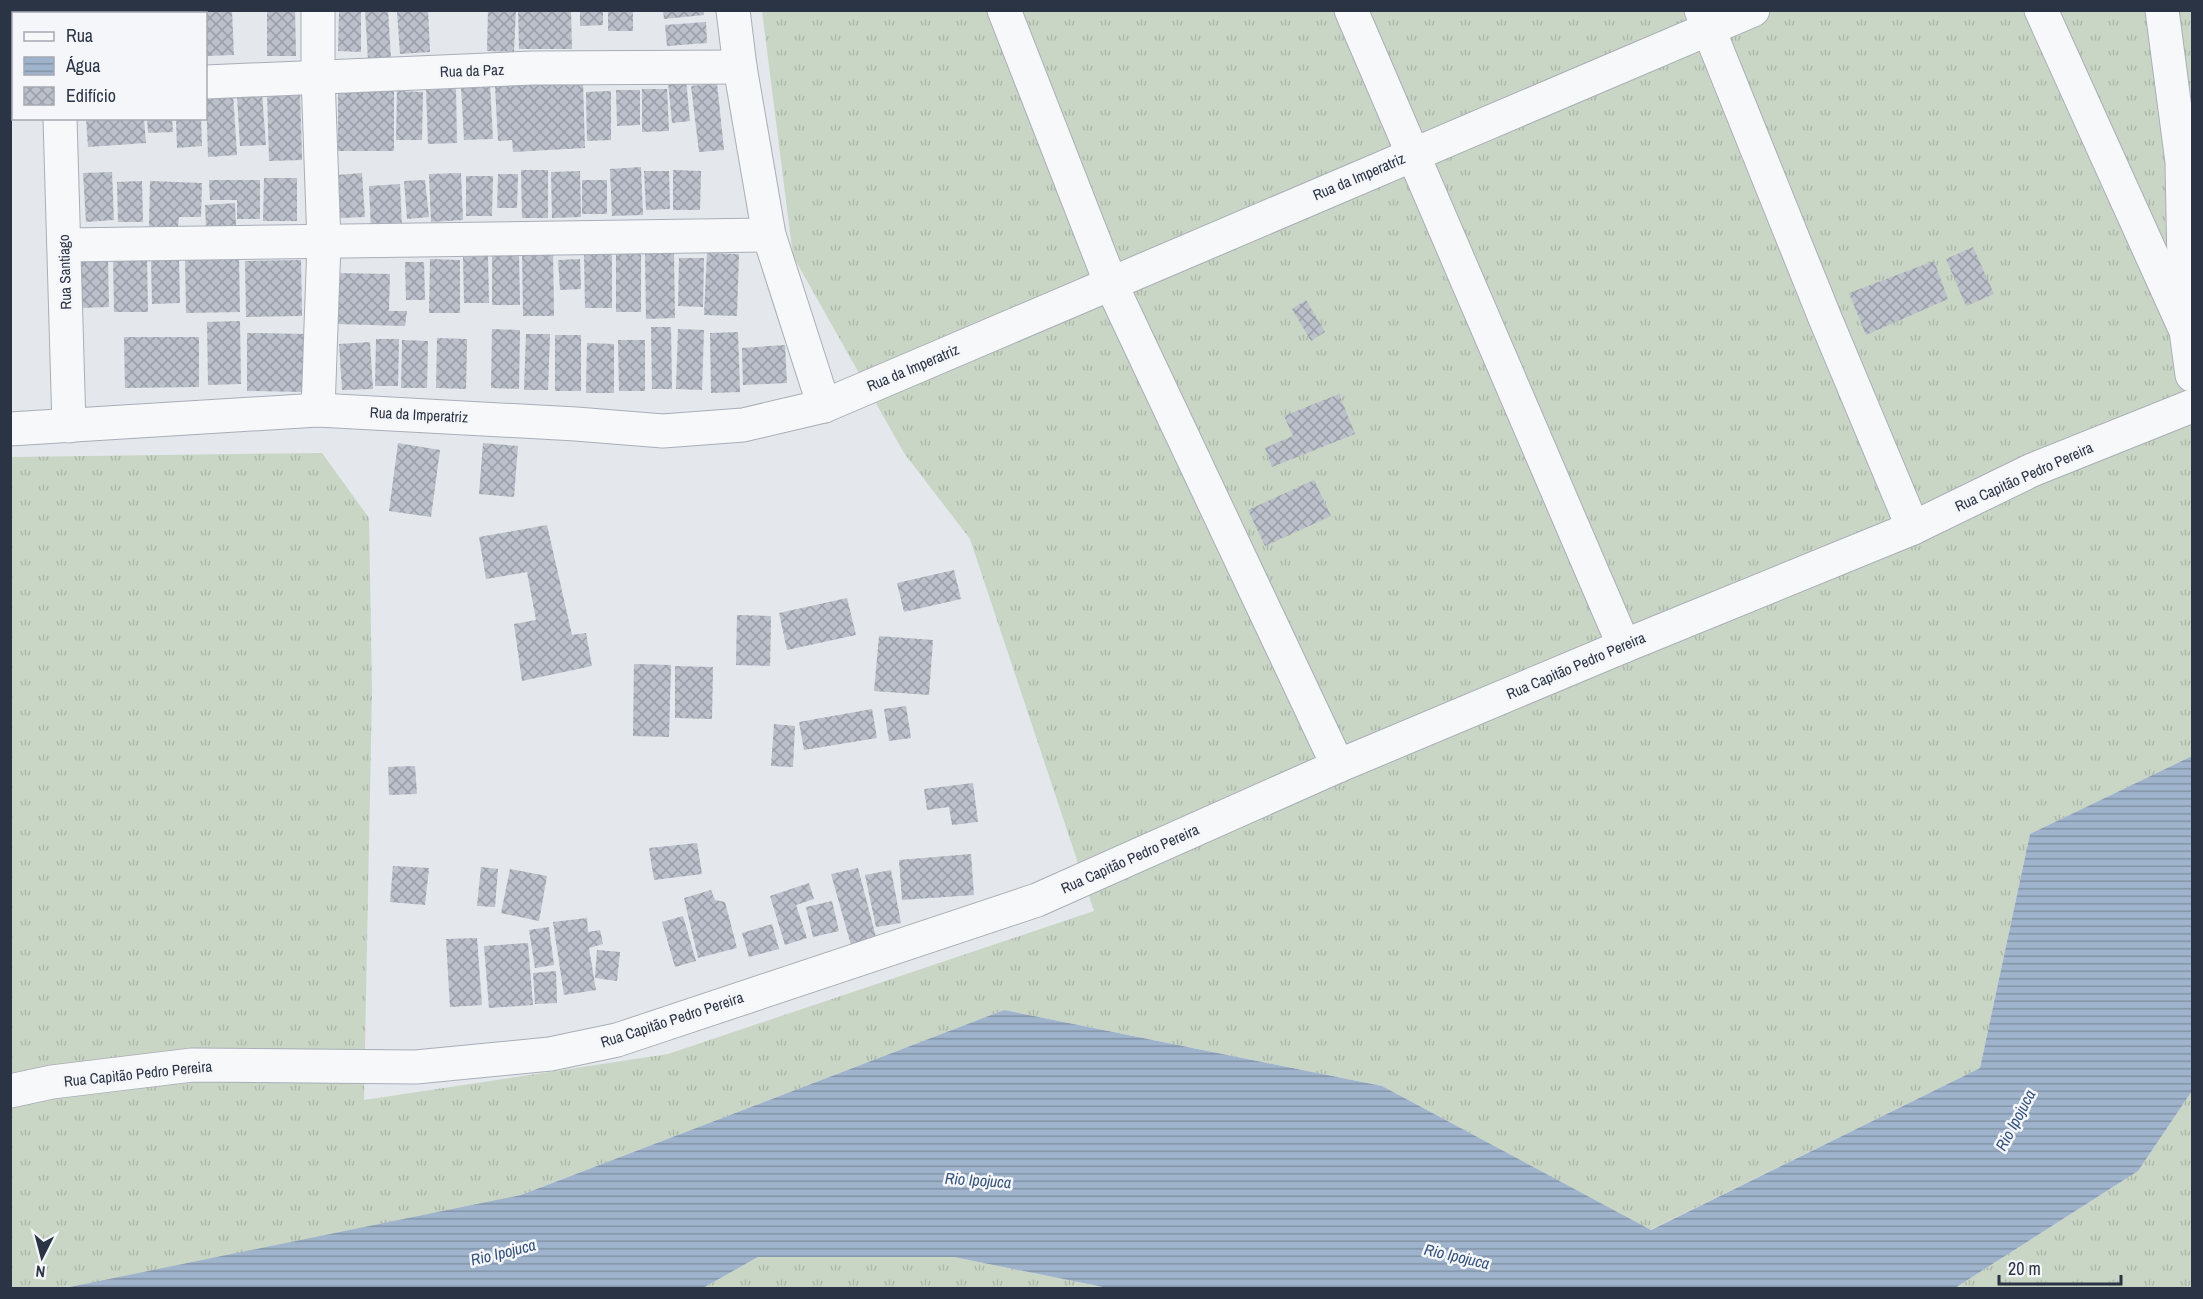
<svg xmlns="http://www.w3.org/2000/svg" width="2203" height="1299" font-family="'Archivo Narrow',sans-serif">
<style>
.grass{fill:url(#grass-tufts)}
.water{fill:url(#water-rules)}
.building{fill:url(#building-cross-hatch)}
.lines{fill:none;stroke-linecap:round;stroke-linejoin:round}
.minor-casing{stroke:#a9aeb7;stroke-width:35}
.minor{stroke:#f7f8fa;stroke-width:33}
.labels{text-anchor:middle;stroke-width:5;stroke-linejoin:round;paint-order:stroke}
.street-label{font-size:15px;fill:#2b3445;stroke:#f4f6f9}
.water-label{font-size:16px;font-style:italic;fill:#34527a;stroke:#f4f6f9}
</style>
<defs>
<pattern id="grass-tufts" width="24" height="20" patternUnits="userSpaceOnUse" patternTransform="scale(1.5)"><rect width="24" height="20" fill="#c9d6c5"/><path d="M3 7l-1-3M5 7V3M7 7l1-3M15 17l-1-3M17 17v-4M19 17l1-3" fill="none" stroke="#adb8ab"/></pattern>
<pattern id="water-rules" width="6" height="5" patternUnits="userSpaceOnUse" patternTransform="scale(1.5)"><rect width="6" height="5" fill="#9fb4cc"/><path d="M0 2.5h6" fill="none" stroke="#8293a7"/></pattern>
<pattern id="building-cross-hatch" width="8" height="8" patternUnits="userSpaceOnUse" patternTransform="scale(1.5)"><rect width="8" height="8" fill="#bbc0ca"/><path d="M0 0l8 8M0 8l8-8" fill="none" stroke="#989da6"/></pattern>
</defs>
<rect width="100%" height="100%" fill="#e4e7ec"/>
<g class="grass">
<polygon points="762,11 2192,11 2192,756 2030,834 1980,1068 1650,1230 1382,1086 1004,1010 521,1195 155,1288 11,1288 10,457 322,453 369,518 372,690 364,1100 668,1054 1094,911 970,539 904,453 793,256"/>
<polygon points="2192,1091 2192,1288 1955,1288 2138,1171"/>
<polygon points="758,1257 954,1257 1108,1288 703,1288"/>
</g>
<polygon class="water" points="2192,756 2192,1091 2138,1171 1955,1288 1108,1288 954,1257 758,1257 703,1288 65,1288 521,1195 1004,1010 1382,1086 1651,1230 1980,1068 2030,834"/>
<g class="building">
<polygon points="267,10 295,10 296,56 267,56"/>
<polygon points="339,10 361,10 361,52 338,51"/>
<polygon points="365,10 388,10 391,59 368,60"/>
<polygon points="428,10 430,52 400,54 397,12"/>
<polygon points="488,10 516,10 514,52 487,51"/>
<polygon points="518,10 571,10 572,49 519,49"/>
<polygon points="580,10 603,10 603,25 580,26"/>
<rect x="608" y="10" width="25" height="21"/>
<polygon points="663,10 704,10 704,15 664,19"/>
<polygon points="232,11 234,55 206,56 206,12"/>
<polygon points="706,22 707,43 667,46 665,25"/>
<polygon points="686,80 690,121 672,123 668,82"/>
<polygon points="583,83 585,148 513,152 512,140 498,141 495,86"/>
<polygon points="717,83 724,150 699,152 691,86"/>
<polygon points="490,84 493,139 464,140 461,86"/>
<polygon points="338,86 394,87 394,151 338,151"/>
<polygon points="426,89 456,89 457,143 428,144"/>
<polygon points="642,89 667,89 669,131 642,132"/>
<polygon points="300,90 302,160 269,161 267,91"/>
<polygon points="616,90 640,90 640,125 617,126"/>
<polygon points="397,91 423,92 422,140 396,140"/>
<polygon points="611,91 611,140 587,141 586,92"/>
<polygon points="233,93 237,155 208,157 206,94"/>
<polygon points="262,94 266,145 240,146 237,96"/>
<polygon points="86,118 144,118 146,143 88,147"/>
<polygon points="147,118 172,118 173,132 148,133"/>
<polygon points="176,118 201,118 202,146 177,148"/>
<polygon points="641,167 643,215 612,216 610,169"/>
<polygon points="521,170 548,170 548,218 522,218"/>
<polygon points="673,170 701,171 700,210 673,210"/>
<polygon points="580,171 581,217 552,218 551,172"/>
<polygon points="644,171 669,171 670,209 646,210"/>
<polygon points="112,172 114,220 86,222 83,173"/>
<polygon points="362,173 365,217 340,218 337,175"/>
<polygon points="461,173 463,220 431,222 429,174"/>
<polygon points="498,174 518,174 517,208 497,208"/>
<polygon points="466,176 493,176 492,216 466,216"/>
<polygon points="264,178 297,178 297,221 263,221"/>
<polygon points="209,180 260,180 260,219 237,219 237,200 210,200"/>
<polygon points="425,180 429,217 407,219 404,181"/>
<rect x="582" y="180" width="25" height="34"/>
<polygon points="142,181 143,222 118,222 117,182"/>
<polygon points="150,181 202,183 201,217 179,217 178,227 149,226"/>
<polygon points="400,184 402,228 371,229 369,186"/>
<polygon points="235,203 236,226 206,227 205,205"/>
<polygon points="1973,247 1994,294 1966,306 1946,259"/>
<polygon points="522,251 553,251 554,316 523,316"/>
<polygon points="645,252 674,252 675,318 646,319"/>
<polygon points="584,253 612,253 612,308 585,308"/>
<polygon points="707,253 739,254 737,316 704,315"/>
<rect x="616" y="254" width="25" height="58"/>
<polygon points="519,255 520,305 492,305 492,256"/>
<polygon points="488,256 489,303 464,303 463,257"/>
<polygon points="239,257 240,312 186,313 185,258"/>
<polygon points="679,258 704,258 703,307 678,306"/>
<polygon points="113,259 147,259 148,312 114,312"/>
<polygon points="179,259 180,303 152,304 151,260"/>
<polygon points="430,259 460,260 460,313 429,313"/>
<polygon points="580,259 581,289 560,290 558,260"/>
<polygon points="301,260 302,316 246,317 245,261"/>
<polygon points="108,261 109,307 79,308 77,262"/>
<polygon points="1934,261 1948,299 1866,335 1849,293"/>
<polygon points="405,262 424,262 425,300 406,300"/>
<polygon points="337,273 390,274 389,311 407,311 405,326 336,324"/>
<polygon points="1306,300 1325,332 1311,341 1292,309"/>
<polygon points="240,321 241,384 208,385 207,322"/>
<polygon points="651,327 671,327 672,389 652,389"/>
<polygon points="492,329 520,330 519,389 491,388"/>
<polygon points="678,329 704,330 702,390 676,389"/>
<polygon points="738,332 740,392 711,393 710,333"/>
<polygon points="247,333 305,334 305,392 247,391"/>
<polygon points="526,334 550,334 548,390 524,390"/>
<rect x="555" y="335" width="26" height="56"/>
<polygon points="124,337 199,337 199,387 125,388"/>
<polygon points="437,338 467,339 466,389 436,388"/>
<polygon points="376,339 399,339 398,386 375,386"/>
<polygon points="402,340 428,341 427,388 401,388"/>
<polygon points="618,340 645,340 645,391 619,391"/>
<polygon points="370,342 373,389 342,390 339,344"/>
<polygon points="587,343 614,344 614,393 586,393"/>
<polygon points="785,345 787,383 743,385 742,348"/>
<polygon points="1339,394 1355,434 1272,467 1265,448 1293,436 1284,416"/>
<polygon points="398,443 440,450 431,517 389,511"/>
<polygon points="483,443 518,446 514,497 479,494"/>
<polygon points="1314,480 1331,516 1265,546 1248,510"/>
<polygon points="547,525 572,635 586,633 592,666 522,681 514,624 536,620 527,572 486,579 479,537"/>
<polygon points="954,570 961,599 904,612 897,583"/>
<polygon points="847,598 856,635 787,650 779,613"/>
<polygon points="737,615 771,616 770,666 736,665"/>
<polygon points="879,636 933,640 929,695 874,691"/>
<polygon points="634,664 671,665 669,737 633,736"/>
<polygon points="675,666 713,667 712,719 675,718"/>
<polygon points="906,706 911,738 889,741 884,709"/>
<polygon points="872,709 877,738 804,750 799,722"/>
<polygon points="774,724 795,726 793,767 771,766"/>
<polygon points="415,766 417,794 389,795 388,767"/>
<polygon points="973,783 978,822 952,825 949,807 927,810 924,789"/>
<polygon points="697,843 702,874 654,880 649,848"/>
<polygon points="971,854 974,895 902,900 899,860"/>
<polygon points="393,866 429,868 425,905 390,902"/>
<polygon points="481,867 498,869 495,907 477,906"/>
<polygon points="858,868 876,937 851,945 831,874"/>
<polygon points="510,869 547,876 539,921 501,913"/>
<polygon points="891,870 901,923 876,927 865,875"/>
<polygon points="809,883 814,899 796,905 807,938 785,945 770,896"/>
<polygon points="711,890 715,900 725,902 737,948 698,958 684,898"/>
<polygon points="832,901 839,931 813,937 806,907"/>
<polygon points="683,916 696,961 675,967 662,922"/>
<polygon points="587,918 588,932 600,930 603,944 589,948 596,990 564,995 553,922"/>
<polygon points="772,924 779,949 749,957 742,933"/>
<polygon points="549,927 554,965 535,968 529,930"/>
<polygon points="477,938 482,1005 450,1007 446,939"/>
<polygon points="528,943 533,1005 489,1008 484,946"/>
<polygon points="597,950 620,952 617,981 595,978"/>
<polygon points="556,971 557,1003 535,1004 533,973"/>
</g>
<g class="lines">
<g class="minor-casing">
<g id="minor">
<polyline points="733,10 740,67 769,235 824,406"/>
<polyline points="1004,10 1111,284 1338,766"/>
<polyline points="1351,10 1624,646"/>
<polyline points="1701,10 1825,318 1913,528"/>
<polyline points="2041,10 2186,331 2192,375"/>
<polyline points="2162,10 2182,162 2185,316"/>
<polyline points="60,14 60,10"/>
<polyline points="206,82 533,68 740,67"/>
<polyline points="60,118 69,426"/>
<polyline points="64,245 769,235"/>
<polyline points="318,410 324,243 318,76 318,10"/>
<polyline points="10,429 318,410 576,424 663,431 743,425 824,406 1753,10"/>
<polyline points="10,1091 52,1082 192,1065 416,1067 550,1054 617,1040 1037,900 1338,766 1624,646 1913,528 2032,470 2192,406"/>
</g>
</g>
<use href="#minor" class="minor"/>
</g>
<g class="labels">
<g class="street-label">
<text transform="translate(472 71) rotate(-2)" y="5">Rua da Paz</text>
<text transform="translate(1359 177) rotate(-23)" y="5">Rua da Imperatriz</text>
<text transform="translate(65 272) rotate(-92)" y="5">Rua Santiago</text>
<text transform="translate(913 368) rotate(-23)" y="5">Rua da Imperatriz</text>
<text transform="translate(419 415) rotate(3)" y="5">Rua da Imperatriz</text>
<text transform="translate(2024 477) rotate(-24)" y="5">Rua Capitão Pedro Pereira</text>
<text transform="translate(1576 666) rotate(-23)" y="5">Rua Capitão Pedro Pereira</text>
<text transform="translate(1130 859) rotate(-24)" y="5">Rua Capitão Pedro Pereira</text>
<text transform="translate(672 1020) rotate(-18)" y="5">Rua Capitão Pedro Pereira</text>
<text transform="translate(138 1074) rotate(-6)" y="5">Rua Capitão Pedro Pereira</text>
</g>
<g class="water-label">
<text transform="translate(2015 1120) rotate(-62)" y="6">Rio Ipojuca</text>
<text transform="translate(978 1180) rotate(4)" y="6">Rio Ipojuca</text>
<text transform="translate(503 1252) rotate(-14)" y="6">Rio Ipojuca</text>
<text transform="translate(1457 1256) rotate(13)" y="6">Rio Ipojuca</text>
</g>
</g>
<rect width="2203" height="1299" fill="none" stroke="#2b3445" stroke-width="24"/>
<rect x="12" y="12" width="195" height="108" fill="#f4f6f9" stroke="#a4a8b1" stroke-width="1.5"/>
<rect x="24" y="32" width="30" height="9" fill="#f7f8fa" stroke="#a4a8b1" stroke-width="1.5"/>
<text x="66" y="42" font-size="18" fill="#2b3445">Rua</text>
<rect x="24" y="57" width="30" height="18" fill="url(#water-rules)" stroke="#a4a8b1" stroke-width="1.5"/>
<text x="66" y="72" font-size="18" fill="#2b3445">Água</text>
<rect x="24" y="87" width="30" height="18" fill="url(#building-cross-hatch)" stroke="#a4a8b1" stroke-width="1.5"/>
<text x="66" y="102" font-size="18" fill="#2b3445">Edifício</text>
<g transform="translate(42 1257) rotate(186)" stroke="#f4f6f9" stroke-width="4.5" paint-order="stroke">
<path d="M0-4.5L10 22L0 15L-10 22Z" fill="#2b3445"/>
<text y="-9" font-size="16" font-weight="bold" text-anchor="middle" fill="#2b3445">N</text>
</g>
<path d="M1999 1275v9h122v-9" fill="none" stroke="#2b3445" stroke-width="3"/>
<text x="2008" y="1275" font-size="18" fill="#2b3445" stroke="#f4f6f9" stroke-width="4.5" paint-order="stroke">20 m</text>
</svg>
